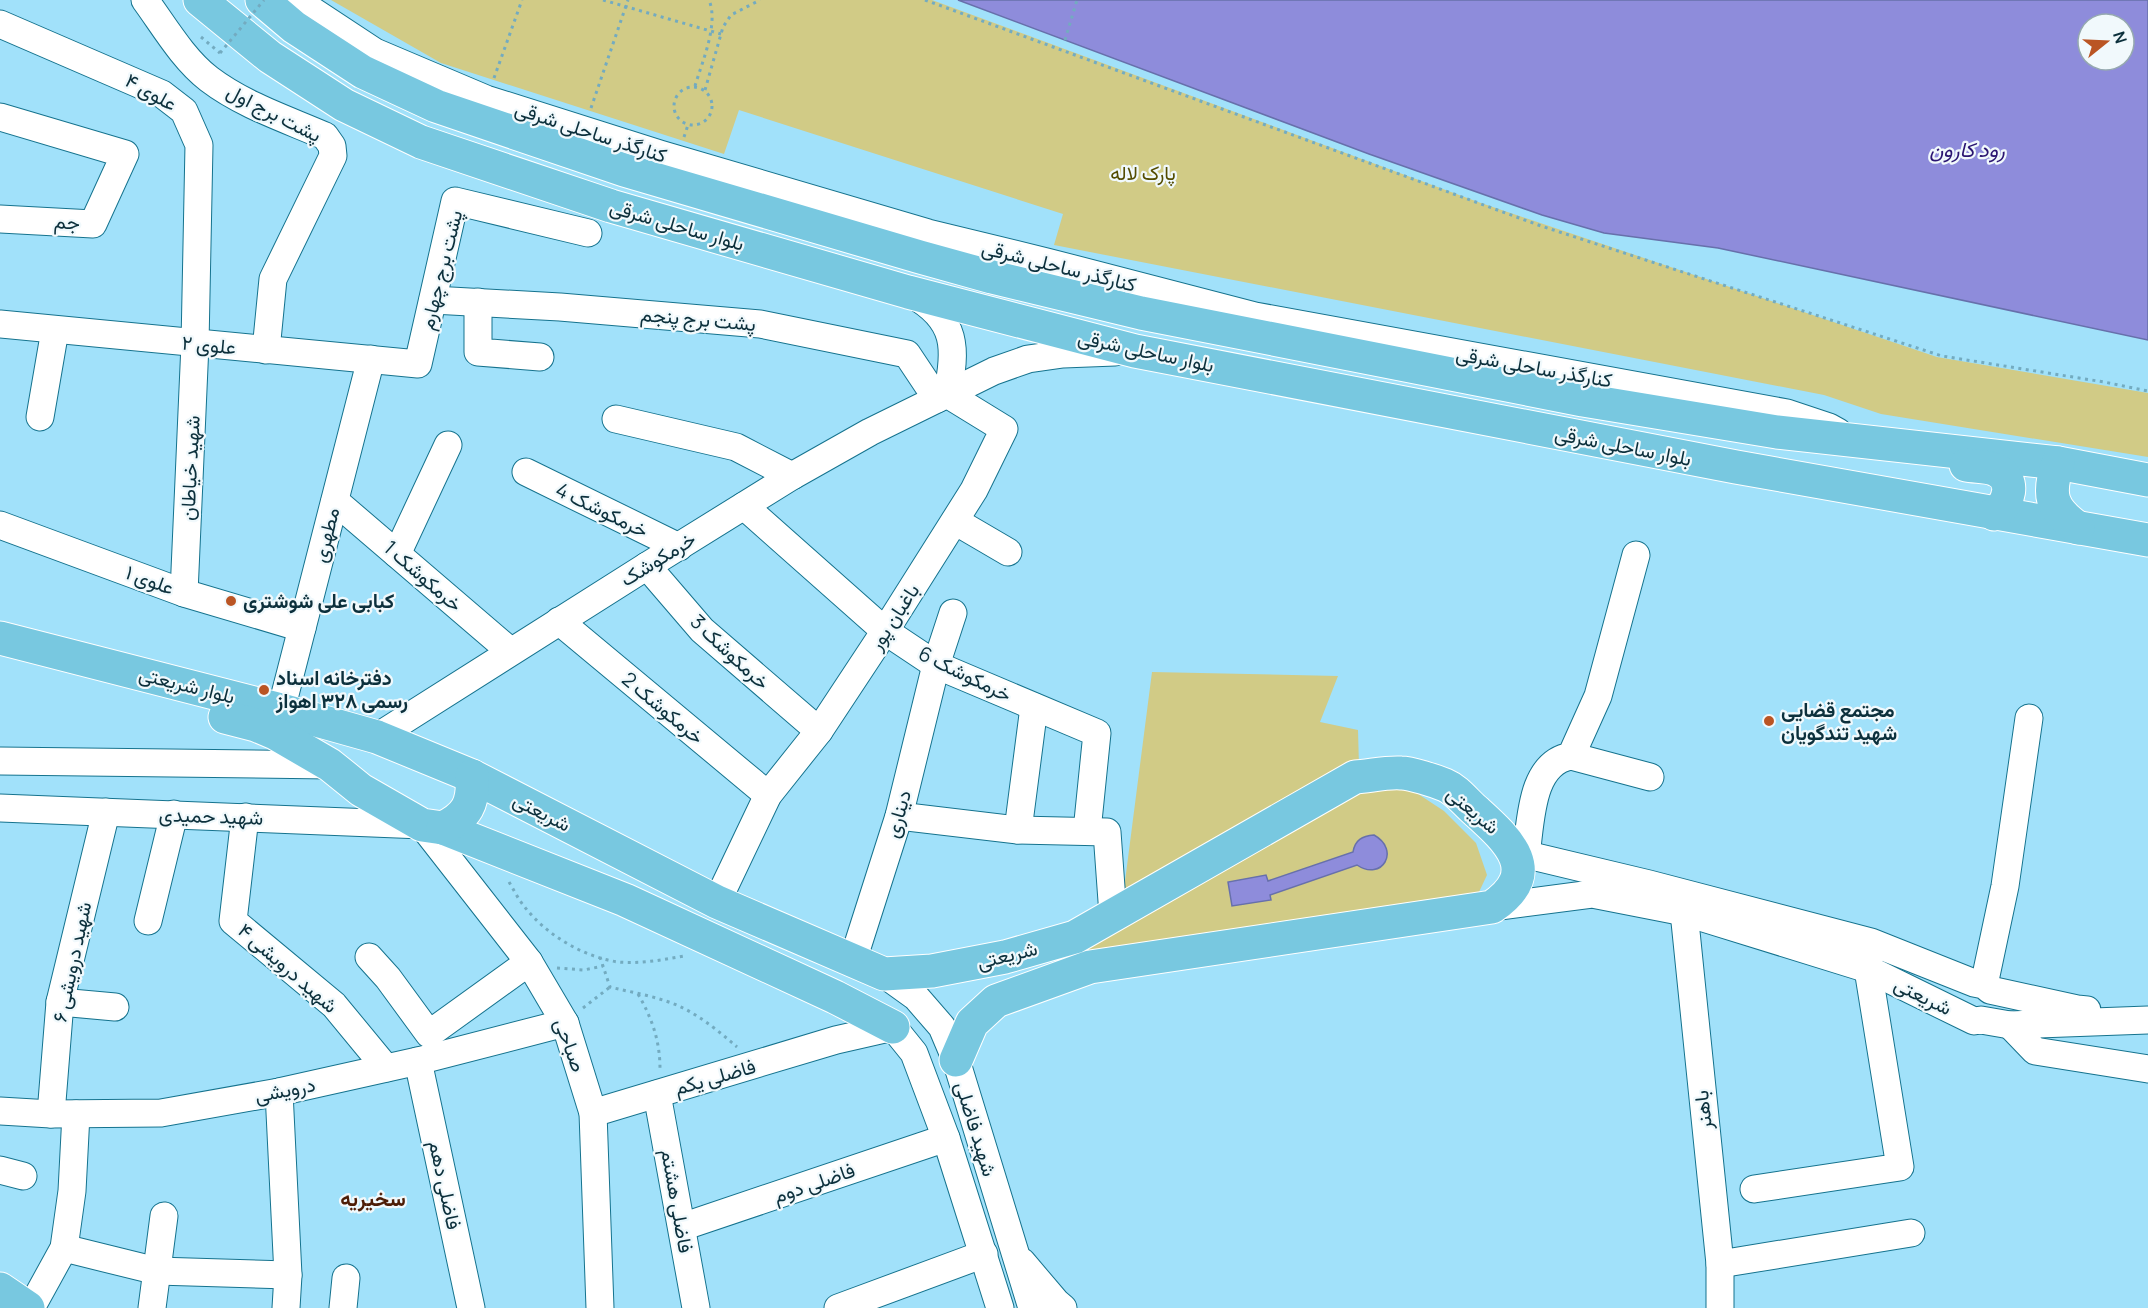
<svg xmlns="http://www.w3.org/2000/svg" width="2148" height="1308" font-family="Manrope,Vazirmatn,sans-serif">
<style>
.green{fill:#d1cb86}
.water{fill:#8e8cdb;stroke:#6770ab;stroke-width:1.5;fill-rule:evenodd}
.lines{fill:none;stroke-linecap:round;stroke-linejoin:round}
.minor-casing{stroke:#15738e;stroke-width:29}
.major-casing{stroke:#fff;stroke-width:35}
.path{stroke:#73abc0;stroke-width:3;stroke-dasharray:3 4.5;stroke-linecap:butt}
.minor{stroke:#fff;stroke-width:27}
.major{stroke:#78c8e0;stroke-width:33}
.path-bridge{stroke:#73abc0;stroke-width:3;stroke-dasharray:3 4.5;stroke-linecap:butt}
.poi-dot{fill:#ba5524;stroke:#f1f9fc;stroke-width:2}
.labels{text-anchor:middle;stroke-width:4.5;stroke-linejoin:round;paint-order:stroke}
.street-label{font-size:20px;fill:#0c303c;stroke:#f1f9fc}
.park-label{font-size:20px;fill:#534c00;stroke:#f1f9fc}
.poi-label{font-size:20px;font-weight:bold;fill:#0c303c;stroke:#f1f9fc;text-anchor:start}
.water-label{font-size:21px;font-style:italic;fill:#2a1571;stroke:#f1f9fc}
.neighbourhood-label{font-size:21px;font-weight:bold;fill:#4d1d06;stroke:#f1f9fc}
</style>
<rect width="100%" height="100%" fill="#a1e1fa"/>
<g class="green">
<polygon points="331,0 932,0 1478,202 1937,357 2148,393 2148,457 1881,414 1824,395 1054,245 1063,214 739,110 724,154 441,63"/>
<polygon points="1152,672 1338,676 1320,722 1358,730 1359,766 1336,773 1124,889"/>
<polygon points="1400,782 1444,811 1476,843 1487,875 1479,892 1087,958 1080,944 1355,787"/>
</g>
<g class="water">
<path d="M958,0H2148V340L1718,248L1604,233L1542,215L1369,154ZM2088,24H2124V60H2088Z"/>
<path d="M1374,835C1401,850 1382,882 1357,865L1270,895L1271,900L1232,906L1228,882L1266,875L1268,881L1353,852C1355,840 1362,836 1374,835Z"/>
</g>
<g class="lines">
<g class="minor-casing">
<g id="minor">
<path d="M145,0C164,26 183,59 209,79C243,105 286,119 325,136L332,146L333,156L273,279L266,350"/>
<polyline points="296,0 375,52 486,99 660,154 928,233 1047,262 1255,316 1787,413 1829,427 1838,432"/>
<polyline points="0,24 162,94 184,111 199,145 195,344 184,593"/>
<polyline points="0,117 125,154 93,224 0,219"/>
<path d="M913,295C957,320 957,349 947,394"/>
<polyline points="433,300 560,307 760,324 907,354 937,399"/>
<polyline points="478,302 478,352 540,357"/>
<polyline points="0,324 418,364 455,201 588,233"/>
<polyline points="40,417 55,330"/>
<polyline points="616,419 736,447 792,476"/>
<polyline points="526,472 679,547"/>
<polyline points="335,501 510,651"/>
<polyline points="744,506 885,631 936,665 1097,733 1087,831"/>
<polyline points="955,521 1008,552"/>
<polyline points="0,525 184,593 302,628"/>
<polyline points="397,554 448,445"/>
<polyline points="647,566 702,630 819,731"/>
<polyline points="559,621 768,795"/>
<polyline points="281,710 371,359"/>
<polyline points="377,737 647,566 792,476 870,432 994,371 1028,359 1063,354 1115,352"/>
<polyline points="1571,756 1650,777"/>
<polyline points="0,761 330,765"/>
<polyline points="0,808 422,825 529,962 565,1023 593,1113 600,1308"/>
<polyline points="899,816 1018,830 1107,832 1113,915"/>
<polyline points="245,817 233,921 334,1005 386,1068"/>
<polyline points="1018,830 1034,707"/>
<polyline points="1515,852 1649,884 1871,942 1974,983 1984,985 1990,990 2077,1009 2087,1010"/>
<path d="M1526,855C1531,822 1530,763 1571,756L1598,696L1636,555"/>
<polyline points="717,902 768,795 819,731 885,631 974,490 1004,429 947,394"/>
<polyline points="1492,907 1592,894 1684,912 1868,969 1974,1021 1981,1020 2010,1025 2148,1020"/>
<polyline points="1684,912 1720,1264 1720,1308"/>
<polyline points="148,921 174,814"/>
<polyline points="369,957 388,978 429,1034 529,962"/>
<polyline points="853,960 899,816 936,665 953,613"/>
<polyline points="884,974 916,997 942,1027 956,1060 1032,1308"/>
<polyline points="1984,985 2005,886 2029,718"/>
<polyline points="60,1002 115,1007"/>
<polyline points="2010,1025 2035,1051 2148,1069"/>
<polyline points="418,1061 471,1308"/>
<polyline points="279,1092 288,1275 286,1308"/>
<polyline points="657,1094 696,1308"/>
<polyline points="0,1111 51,1114 161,1113 279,1092 418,1061 565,1023"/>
<polyline points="593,1113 836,1040 893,1027 914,1053 946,1138 1000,1308"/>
<polyline points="51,1114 60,1002 106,812"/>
<polyline points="0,1170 23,1176"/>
<polyline points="1754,1189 1900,1167 1868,969 1869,955"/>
<polyline points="682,1227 946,1138"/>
<polyline points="64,1248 157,1271 288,1275"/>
<polyline points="1022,1262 1056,1302 1063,1308"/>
<polyline points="1720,1264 1911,1233"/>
<polyline points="31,1308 64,1248 72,1191 76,1114"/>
<polyline points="152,1308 164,1216"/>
<polyline points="343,1308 346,1278"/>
<polyline points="838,1308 984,1254"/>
</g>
</g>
<g class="major-casing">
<g id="major">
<polyline points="200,0 270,57 344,105 421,142 611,206 908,292 1135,351 1736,467 2148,540"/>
<polyline points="262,0 294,27 363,72 436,106 624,170 920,257 992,277 1141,313 1583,400 1777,432 2058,463 2148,480"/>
<path d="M2058,463C2047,495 2051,509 2078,528"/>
<path d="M1966,465C1975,467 1988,466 1996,470C2017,479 2009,505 1994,514"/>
<path d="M0,638L281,710L377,737L472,776L717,902L884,974L932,971L1005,957L1075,937L1355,777C1370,776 1386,772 1401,773C1411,773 1435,781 1445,785C1457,790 1467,804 1477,812C1509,841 1543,872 1492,907L1090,967L996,1001L972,1023L956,1060"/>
<polyline points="225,717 256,725 275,733 330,765 361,790 422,825 443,828 625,900 835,997 893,1027"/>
<path d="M443,828C467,816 474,804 472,776"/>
<polyline points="0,1289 28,1308"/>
</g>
</g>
<g class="path">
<polyline points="603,0 721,34"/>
<polyline points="925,0 1541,226 1942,356 2104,382 2148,391"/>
<polyline points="201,37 220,53"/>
<polyline points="1065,40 1077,0"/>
<polyline points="494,78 522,0"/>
<path d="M695,86C702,62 719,24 709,0"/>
<circle cx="693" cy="106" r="19"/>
<polyline points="705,90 723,27 731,15 760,0"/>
<polyline points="591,108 628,0"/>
<polyline points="684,137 688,125"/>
<path d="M509,882C514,890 518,899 524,906C545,934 583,957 618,962C640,964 662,960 684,956"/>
<path d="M600,957L610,987C634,993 661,997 683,1008C703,1018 721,1033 737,1047"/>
<polyline points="557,968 584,970 603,966"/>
<path d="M638,994C652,1018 660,1041 660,1069"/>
<polyline points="583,1008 610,987"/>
</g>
<use href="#minor" class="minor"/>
<use href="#major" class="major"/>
<polyline class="path-bridge" points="220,53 264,0"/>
</g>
<g class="poi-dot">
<circle cx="231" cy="601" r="6"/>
<circle cx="264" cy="690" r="6"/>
<circle cx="1769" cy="721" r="6"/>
</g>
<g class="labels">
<g class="street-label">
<text transform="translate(151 92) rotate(29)" y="7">علوی ۴</text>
<text transform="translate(274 113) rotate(27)" y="7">پشت برج اول</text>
<text transform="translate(591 132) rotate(18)" y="7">کنارگذر ساحلی شرقی</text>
<text transform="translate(67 222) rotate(3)" y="7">جم</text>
<text transform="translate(677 225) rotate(16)" y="7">بلوار ساحلی شرقی</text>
<text transform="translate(1059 266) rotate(14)" y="7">کنارگذر ساحلی شرقی</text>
<text transform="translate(441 270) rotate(-76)" y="7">پشت برج چهارم</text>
<text transform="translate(698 319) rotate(5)" y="7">پشت برج پنجم</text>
<text transform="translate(209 345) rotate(5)" y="7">علوی ۲</text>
<text transform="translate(1146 351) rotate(12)" y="7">بلوار ساحلی شرقی</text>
<text transform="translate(1534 367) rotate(10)" y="7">کنارگذر ساحلی شرقی</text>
<text transform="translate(1623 446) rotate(11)" y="7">بلوار ساحلی شرقی</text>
<text transform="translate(190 468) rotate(-87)" y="7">شهید خیاطان</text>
<text transform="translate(602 510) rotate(26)" y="7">خرمکوشک 4</text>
<text transform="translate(326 535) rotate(-76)" y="7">مطهری</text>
<text transform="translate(658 559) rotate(-32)" y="7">خرمکوشک</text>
<text transform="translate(423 576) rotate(41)" y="7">خرمکوشک 1</text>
<text transform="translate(150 580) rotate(20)" y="7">علوی ۱</text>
<text transform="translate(894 617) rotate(-57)" y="7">باغبان پور</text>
<text transform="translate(730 652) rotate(43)" y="7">خرمکوشک 3</text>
<text transform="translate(965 674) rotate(26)" y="7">خرمکوشک 6</text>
<text transform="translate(187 685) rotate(14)" y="7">بلوار شریعتی</text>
<text transform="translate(663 708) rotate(40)" y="7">خرمکوشک 2</text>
<text transform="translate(1473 810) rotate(40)" y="7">شریعتی</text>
<text transform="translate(542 812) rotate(27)" y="7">شریعتی</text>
<text transform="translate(898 814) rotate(-74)" y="7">دیناری</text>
<text transform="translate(211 816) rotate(2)" y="7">شهید حمیدی</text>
<text transform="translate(1007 955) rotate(-14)" y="7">شریعتی</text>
<text transform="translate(72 962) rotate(-78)" y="7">شهید درویشی ۶</text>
<text transform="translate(288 968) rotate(41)" y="7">شهید درویشی ۴</text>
<text transform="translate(1923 996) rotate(26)" y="7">شریعتی</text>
<text transform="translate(570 1045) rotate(70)" y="7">صباحی</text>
<text transform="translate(715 1077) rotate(-16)" y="7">فاضلی یکم</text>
<text transform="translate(285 1090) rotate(-11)" y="7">درویشی</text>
<text transform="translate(1703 1110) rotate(-96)" y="7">باهنر</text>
<text transform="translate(976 1129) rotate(73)" y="7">شهید فاضلی</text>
<text transform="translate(814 1183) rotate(-19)" y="7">فاضلی دوم</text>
<text transform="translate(445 1185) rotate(78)" y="7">فاضلی دهم</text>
<text transform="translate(677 1201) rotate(80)" y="7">فاضلی هشتم</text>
</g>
<g class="park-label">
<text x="1143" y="180">پارک لاله</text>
</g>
<g class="poi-label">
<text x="243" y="608">کبابی علی شوشتری</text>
<text x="276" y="685">دفترخانه اسناد<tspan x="276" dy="23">رسمی ۳۲۸ اهواز</tspan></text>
<text x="1781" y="717">مجتمع قضایی<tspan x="1781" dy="23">شهید تندگویان</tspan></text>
</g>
<g class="water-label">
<text x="1967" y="157">رود کارون</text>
</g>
<g class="neighbourhood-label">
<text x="373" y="1206">سخیریه</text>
</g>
</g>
<g transform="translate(2106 42) rotate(72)"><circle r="28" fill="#f1f9fc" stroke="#95a9af" stroke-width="1.5"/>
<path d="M0-4.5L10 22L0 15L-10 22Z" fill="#ba5524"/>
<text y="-9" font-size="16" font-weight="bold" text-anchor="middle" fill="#0c303c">N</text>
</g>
</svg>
